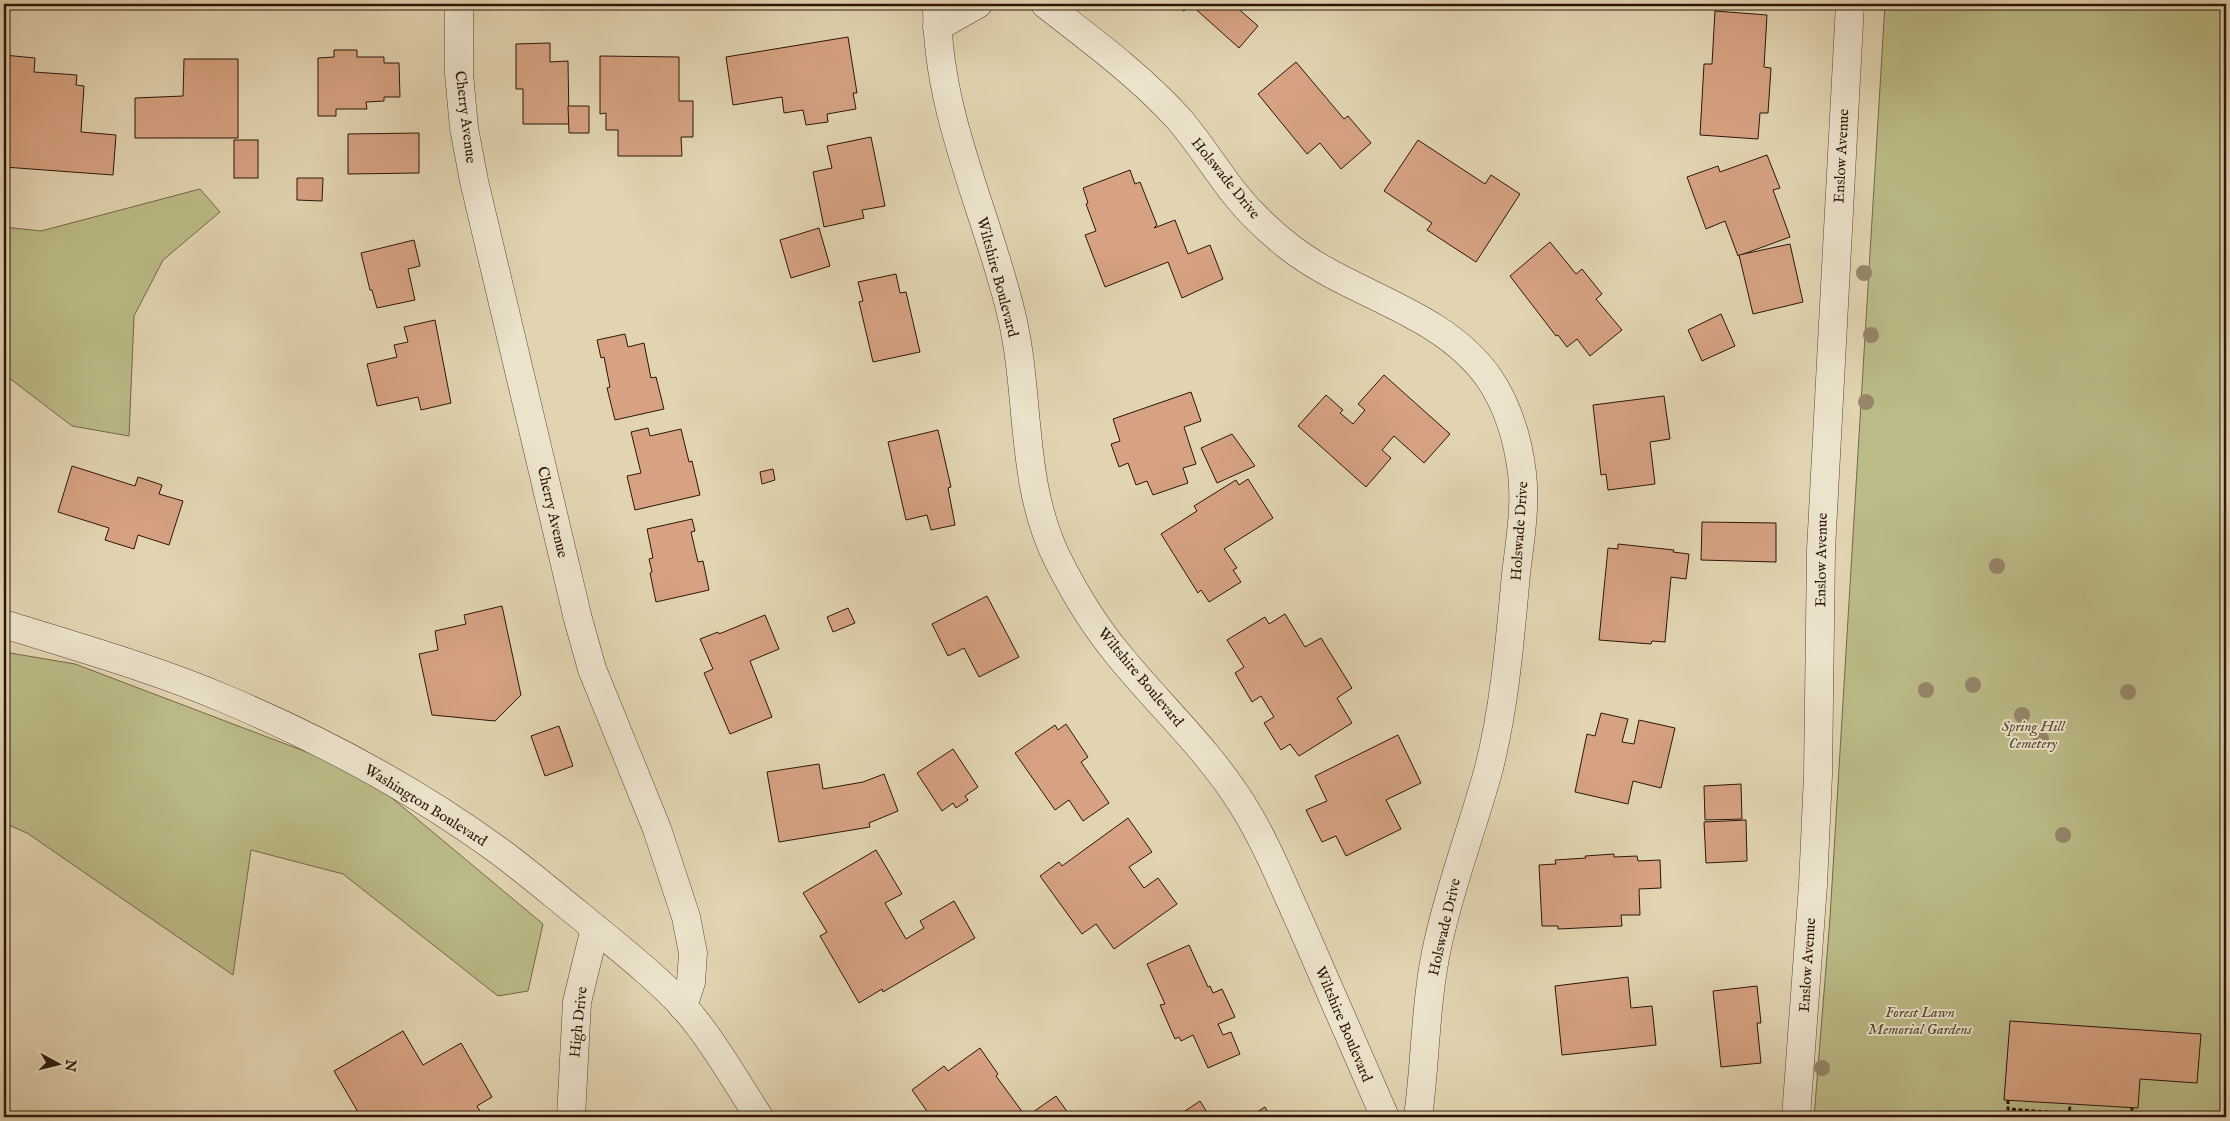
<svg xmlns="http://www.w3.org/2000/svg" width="2230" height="1121" font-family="'IM FELL English',serif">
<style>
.green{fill:#bbbb87;stroke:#746848}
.building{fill:#d6a282;stroke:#2d1509}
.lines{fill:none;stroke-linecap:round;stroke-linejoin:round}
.minor-casing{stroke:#5a4533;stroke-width:29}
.path{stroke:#2d1509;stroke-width:3;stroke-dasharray:4 2.5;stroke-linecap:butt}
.minor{stroke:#ece3cc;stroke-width:28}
.tree{fill:#96866a}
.labels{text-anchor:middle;stroke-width:4;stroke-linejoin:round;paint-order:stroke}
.street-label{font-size:15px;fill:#2d1509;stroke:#ece3cc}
.park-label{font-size:15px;font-style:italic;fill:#58472f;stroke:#ece3cc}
</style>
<rect width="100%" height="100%" fill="#e2d4b1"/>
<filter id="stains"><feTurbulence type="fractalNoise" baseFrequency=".004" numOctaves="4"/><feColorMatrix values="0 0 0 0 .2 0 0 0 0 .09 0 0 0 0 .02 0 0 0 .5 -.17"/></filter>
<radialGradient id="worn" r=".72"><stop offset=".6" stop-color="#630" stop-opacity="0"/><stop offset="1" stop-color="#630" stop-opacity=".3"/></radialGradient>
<g class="green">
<polygon points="1885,4 2226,4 2226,1117 1814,1117 1830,918"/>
<polygon points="200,189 220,212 163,260 134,316 129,436 72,426 4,374 4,227 41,231"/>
<polygon points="4,652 75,664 362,773 543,924 528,991 498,996 343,874 251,850 233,975 27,833 4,823"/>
</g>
<g class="building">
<polygon points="1175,4 1235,4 1234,5 1258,26 1239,48 1190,4 1184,11"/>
<polygon points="1715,11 1767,15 1764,67 1771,68 1768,113 1760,113 1758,139 1700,135 1704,64 1712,64"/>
<polygon points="848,37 857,93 853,93 856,109 827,114 828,122 806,125 803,110 784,113 782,97 733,105 726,57"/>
<polygon points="550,43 550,62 568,61 569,124 523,124 523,89 516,89 516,44"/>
<polygon points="334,50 357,50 357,57 384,57 384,63 399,63 400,97 384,97 384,101 366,102 367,109 336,109 336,116 318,116 318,58 334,57"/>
<polygon points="4,55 35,58 34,72 77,75 76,85 84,86 81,132 116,135 113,175 4,167"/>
<polygon points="600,56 679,57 679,101 693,101 693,137 681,137 682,156 618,156 618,130 606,130 606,113 600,114"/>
<polygon points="184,59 238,59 238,138 135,138 135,98 183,96"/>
<polygon points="1296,62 1344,119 1348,116 1371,143 1341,169 1320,143 1307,154 1258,94"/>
<polygon points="568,106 589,106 589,133 569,133"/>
<polygon points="419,133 419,173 348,174 348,134"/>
<polygon points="871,137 885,206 862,210 864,218 824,227 813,172 832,168 827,146"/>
<rect x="234" y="140" width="24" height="38"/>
<polygon points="1418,140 1485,184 1491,175 1520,194 1476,262 1427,230 1432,223 1384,191"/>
<polygon points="1767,155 1780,188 1773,190 1790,237 1738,256 1725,221 1706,229 1687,177 1718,166 1720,172"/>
<polygon points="1130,170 1135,184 1140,182 1157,225 1154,228 1175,220 1188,254 1210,245 1223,279 1182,298 1168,262 1105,287 1085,235 1096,231 1086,204 1088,203 1083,188"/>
<polygon points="297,178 323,178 322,201 297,200"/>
<polygon points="819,228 830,266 791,278 780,240"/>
<polygon points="414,240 420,266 408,269 415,300 377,308 372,290 370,290 361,253"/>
<polygon points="1550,242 1576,274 1582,269 1602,294 1596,299 1622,330 1590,356 1577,339 1567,347 1558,335 1556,336 1510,276"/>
<polygon points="1790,244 1803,302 1753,314 1739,255"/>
<polygon points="896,274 900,293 906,292 920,352 873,362 859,302 863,301 858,282"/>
<polygon points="1721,314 1735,346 1702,361 1688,330"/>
<polygon points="435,320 451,403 421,410 418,397 377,406 367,364 397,357 394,345 408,342 404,327"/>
<polygon points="625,334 628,347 644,343 651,378 656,377 664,409 615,420 607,388 610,387 604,357 601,358 597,340"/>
<polygon points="1384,375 1450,434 1424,463 1394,436 1382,450 1391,458 1366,487 1298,426 1326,395 1343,410 1340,413 1353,424 1365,410 1358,404"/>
<polygon points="1191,392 1201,421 1184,427 1196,464 1183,468 1188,483 1153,495 1147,481 1136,485 1128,463 1119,467 1111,444 1120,441 1113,419"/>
<polygon points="1664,396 1670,439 1650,442 1655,484 1608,490 1606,474 1601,475 1593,405"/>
<polygon points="648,428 650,436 681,429 689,462 692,461 700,495 635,510 627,476 641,473 631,432"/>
<polygon points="938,430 951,487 948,488 955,525 931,530 927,515 906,520 888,442"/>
<polygon points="1232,434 1255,466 1217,483 1201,448"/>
<polygon points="72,466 135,486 138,477 162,485 159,494 183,501 169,545 138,535 134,549 105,540 109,528 58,512"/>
<polygon points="773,469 775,480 762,484 760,472"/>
<polygon points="1248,479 1273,518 1224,549 1237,568 1233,570 1241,582 1209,602 1201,590 1198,593 1161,534 1197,511 1194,506 1236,480 1239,485"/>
<polygon points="692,519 695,531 691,532 698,562 703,561 709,590 656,602 650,573 652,572 649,559 653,558 647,529"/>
<polygon points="1702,522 1776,523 1776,562 1701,560"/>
<polygon points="1618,544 1674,550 1673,552 1689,554 1686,579 1671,577 1665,642 1652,641 1651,644 1599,640 1608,548 1618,549"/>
<polygon points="987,596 1019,657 979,677 964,648 948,656 932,624"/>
<polygon points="502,606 521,695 495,721 432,715 419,654 438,650 435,631 466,624 464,615"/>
<polygon points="848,608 855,623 833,632 827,617"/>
<polygon points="1285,614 1305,647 1321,638 1352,688 1337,698 1352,723 1299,756 1290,744 1281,750 1264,723 1274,717 1261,696 1252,702 1235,673 1244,667 1227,640 1265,617 1269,624"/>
<polygon points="765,615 779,649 750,661 772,717 730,734 704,673 713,669 700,639 718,632 719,634"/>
<polygon points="1601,713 1628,719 1622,742 1634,744 1639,720 1675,728 1661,788 1633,781 1628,804 1575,792 1587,734 1595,736"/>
<polygon points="1066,724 1088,757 1081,762 1109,803 1083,821 1069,800 1055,810 1015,753 1055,725 1058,730"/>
<polygon points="559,726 573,766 545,776 531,736"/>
<polygon points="1398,735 1421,783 1386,800 1401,829 1346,856 1336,836 1322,842 1306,810 1327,801 1315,776"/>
<polygon points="953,749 978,787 965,796 968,800 956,808 953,803 942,811 917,773"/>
<polygon points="819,764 823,789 863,782 884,774 898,811 869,823 870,827 779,842 767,772"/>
<polygon points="1741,784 1742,819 1705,820 1704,786"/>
<polygon points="1128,818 1152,852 1129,867 1144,888 1158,878 1177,904 1114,949 1096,924 1082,934 1040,876 1059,862 1062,866"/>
<polygon points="1746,820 1747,861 1706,863 1704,822"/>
<polygon points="876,850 902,894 885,903 906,939 924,928 920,921 954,901 975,938 883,992 882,989 859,1003 820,936 827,932 803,893"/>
<polygon points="1614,854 1614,857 1637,856 1638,861 1660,860 1661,888 1639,889 1640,915 1621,915 1622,926 1558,929 1558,926 1542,926 1539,865 1556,864 1555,860 1586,858 1585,856"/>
<polygon points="1189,945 1208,987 1210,986 1213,993 1222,989 1235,1017 1218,1024 1223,1035 1231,1032 1240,1054 1208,1068 1193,1035 1181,1041 1179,1037 1175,1039 1160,1005 1165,1004 1147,964"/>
<polygon points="1628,977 1631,1008 1652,1006 1656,1045 1562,1055 1555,986"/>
<polygon points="1757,986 1761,1023 1757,1023 1761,1063 1721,1067 1713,991"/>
<polygon points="2010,1021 2201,1034 2197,1083 2140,1079 2138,1108 2004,1100"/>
<polygon points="403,1031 423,1065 461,1043 492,1097 477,1106 483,1117 361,1117 334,1071"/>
<polygon points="980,1048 998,1074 996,1076 1026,1117 944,1117 941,1113 936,1117 931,1117 912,1090 944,1066 948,1071"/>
<polygon points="1056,1096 1071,1117 1026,1117"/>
<polygon points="1200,1101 1210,1117 1176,1117"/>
<polygon points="1265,1107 1271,1117 1249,1117"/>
</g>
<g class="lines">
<g class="minor-casing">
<g id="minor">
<polyline points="459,4 459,74 464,128 474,181 578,619 592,669 657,829 686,917 693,953 691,982 683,1007"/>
<path d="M937,4C936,113 986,209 1011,313C1031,394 1019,483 1058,560C1074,592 1094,625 1117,653C1158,704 1207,748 1242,804C1265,840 1281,881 1299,920C1328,986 1356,1051 1385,1117"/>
<path d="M1045,4C1091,40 1139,75 1178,118C1199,142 1215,169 1235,194C1250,213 1269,231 1288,246C1351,296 1441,310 1489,378C1508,406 1518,440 1522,473C1526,506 1520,541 1516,574C1510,639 1505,704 1489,768C1473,827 1451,883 1438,943C1425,1000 1426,1059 1418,1117"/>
<polyline points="937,27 978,4"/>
<path d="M4,624C77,647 152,668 223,698C320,739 414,789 499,851C526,871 552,893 578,914C614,944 651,972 683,1006C712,1039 735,1080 759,1117"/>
<polyline points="571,1117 577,1002 595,928"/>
<polyline points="1796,1117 1813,885 1818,775 1821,550 1850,4"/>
</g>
</g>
<g class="path">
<polyline points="2008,1100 2008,1109 2116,1117"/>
<polyline points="2069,1117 2070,1104"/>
<polyline points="2131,1117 2132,1108"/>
</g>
<use href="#minor" class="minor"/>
</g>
<g class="tree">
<circle cx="1864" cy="273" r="8"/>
<circle cx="1871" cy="335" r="8"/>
<circle cx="1866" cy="402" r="8"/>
<circle cx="1997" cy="566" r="8"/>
<circle cx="1973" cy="685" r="8"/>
<circle cx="1926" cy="690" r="8"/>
<circle cx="2128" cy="692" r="8"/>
<circle cx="2022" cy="715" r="8"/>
<circle cx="2041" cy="739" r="8"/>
<circle cx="2063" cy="835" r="8"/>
<circle cx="1822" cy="1068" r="8"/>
</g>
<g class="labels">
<g class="street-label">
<text transform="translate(466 117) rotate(83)" y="5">Cherry Avenue</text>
<text transform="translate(1841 156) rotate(-87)" y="5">Enslow Avenue</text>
<text transform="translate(1226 178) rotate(51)" y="5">Holswade Drive</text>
<text transform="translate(998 277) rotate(75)" y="5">Wiltshire Boulevard</text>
<text transform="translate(553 512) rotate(77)" y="5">Cherry Avenue</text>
<text transform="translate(1519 531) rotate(-86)" y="5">Holswade Drive</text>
<text transform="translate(1821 560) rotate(-89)" y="5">Enslow Avenue</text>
<text transform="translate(1141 677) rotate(50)" y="5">Wiltshire Boulevard</text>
<text transform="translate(426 805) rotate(32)" y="5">Washington Boulevard</text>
<text transform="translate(1444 927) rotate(-77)" y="5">Holswade Drive</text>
<text transform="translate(1807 965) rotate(-86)" y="5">Enslow Avenue</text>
<text transform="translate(578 1022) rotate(-84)" y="5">High Drive</text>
<text transform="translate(1344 1024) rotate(67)" y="5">Wiltshire Boulevard</text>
</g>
<g class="park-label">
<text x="2033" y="731">Spring Hill<tspan x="2033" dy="17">Cemetery</tspan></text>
<text x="1920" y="1017">Forest Lawn<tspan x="1920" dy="17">Memorial Gardens</tspan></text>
</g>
</g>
<rect width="2230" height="1121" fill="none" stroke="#e2d4b1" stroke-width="20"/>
<rect x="5" y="5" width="2220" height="1111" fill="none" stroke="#2d1509" stroke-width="2.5"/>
<rect x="10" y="10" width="2210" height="1101" fill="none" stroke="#2d1509"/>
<g transform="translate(58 1064) rotate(97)" stroke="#ece3cc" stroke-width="4" paint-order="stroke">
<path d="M0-4L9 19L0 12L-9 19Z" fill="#2d1509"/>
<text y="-8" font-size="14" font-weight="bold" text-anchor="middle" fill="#2d1509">N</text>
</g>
<rect width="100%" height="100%" filter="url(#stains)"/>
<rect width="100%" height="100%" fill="url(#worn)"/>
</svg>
